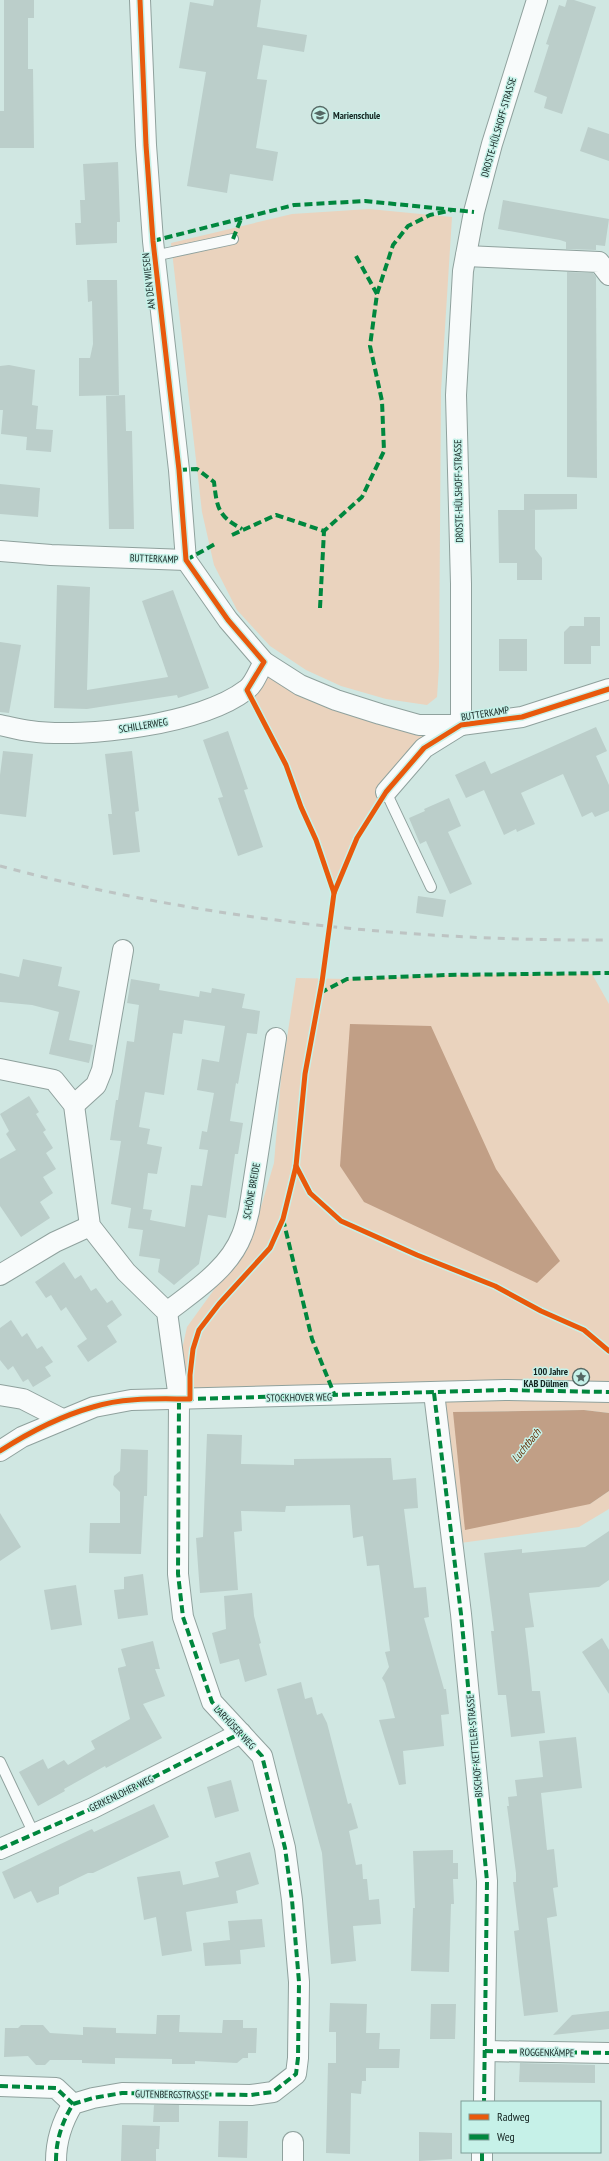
<svg xmlns="http://www.w3.org/2000/svg" width="609" height="2161" font-family="'PT Sans Narrow',sans-serif">
<style>
.green{fill:#ead3be}
.water{fill:#c19f86}
.building{fill:#bbceca;fill-rule:evenodd}
.lines{fill:none;stroke-linecap:round;stroke-linejoin:round}
.lane-casing{stroke:#8fa19d;stroke-width:12}
.street-casing{stroke:#8fa19d;stroke-width:22}
.lane{stroke:#f8fbfb;stroke-width:10}
.street{stroke:#f8fbfb;stroke-width:20}
.rail{stroke:#bdc4c3;stroke-width:3;stroke-dasharray:7 7;stroke-linecap:butt}
.quiet{stroke:#00873e;stroke-width:4;stroke-dasharray:8 4;stroke-linecap:butt}
.cycleway-casing{stroke:#c6f1e8;stroke-width:8}
.cycleway{stroke:#e8590c;stroke-width:5}
.labels{text-anchor:middle;stroke-width:3;stroke-linejoin:round;paint-order:stroke}
.poi-label{font-size:10px;font-weight:bold;fill:#12221f;stroke:#c6f1e8;text-anchor:start}
.street-label{font-size:10px;fill:#12221f;stroke:#c6f1e8}
.water-label{font-size:11px;font-style:italic;fill:#642d04;stroke:#c6f1e8}
</style>
<rect width="100%" height="100%" fill="#d0e7e2"/>
<g class="green">
<polygon points="369,209 452,217 441,391 439,667 437,697 427,705 386,699 341,686 306,670 270,646 237,610 214,565 202,512 171,243 292,214"/>
<polygon points="264,662 300,685 461,725 386,792 357,838 334,893 316,840 301,807 286,765 247,690"/>
<polygon points="592,974 609,1004 609,1413 584,1410 454,1412 590,1504 609,1491 609,1509 579,1527 453,1544 434,1393 179,1399 179,1363 187,1327 252,1237 274,1163 281,1078 296,978 347,979 446,975"/>
</g>
<g class="water">
<polygon points="350,1024 431,1026 496,1169 560,1261 537,1283 364,1202 340,1166"/>
<polygon points="584,1410 609,1413 609,1491 590,1504 465,1530 453,1412"/>
</g>
<g class="building">
<polygon points="4,0 34,0 34,18 28,18 28,69 33,69 34,148 0,148 0,111 4,111"/>
<polygon points="214,0 261,0 257,27 307,35 304,52 263,45 257,79 267,80 256,148 278,152 273,181 230,174 227,193 187,186 206,72 179,68 190,2 213,6"/>
<polygon points="567,0 574,0 596,7 562,114 544,108 547,97 534,92 549,45 546,44 559,5 565,7"/>
<polygon points="588,127 609,134 609,161 580,151"/>
<polygon points="118,162 120,222 117,222 117,243 76,245 75,223 81,223 80,200 85,200 83,164"/>
<polygon points="503,200 609,219 605,246 596,245 596,250 566,249 566,242 560,240 498,229"/>
<polygon points="567,272 593,273 596,277 597,478 567,477"/>
<polygon points="87,280 117,280 119,395 79,396 79,358 90,358 93,344 92,301 88,302"/>
<polygon points="9,365 35,370 32,405 38,406 36,429 53,430 51,452 26,450 27,437 1,434 3,410 0,410 0,366"/>
<polygon points="125,395 126,431 132,431 134,529 109,529 106,396"/>
<polygon points="0,484 40,488 38,517 0,514"/>
<polygon points="524,494 577,494 577,509 528,510 535,510 535,549 542,558 542,580 517,580 517,563 499,563 498,510 524,510"/>
<polygon points="57,585 90,587 87,690 168,677 142,601 173,590 209,688 178,698 177,695 87,709 54,708"/>
<polygon points="584,617 600,617 600,646 591,646 591,664 564,664 564,632 570,626 584,626"/>
<rect x="499" y="639" width="28" height="32"/>
<polygon points="0,642 21,645 9,713 0,712"/>
<polygon points="596,727 607,751 596,756 609,785 609,811 595,817 592,812 582,817 563,774 521,793 535,824 517,832 516,829 504,835 484,790 466,798 455,775 485,761 491,774"/>
<polygon points="228,731 248,789 244,790 263,847 238,856 218,798 223,797 203,740"/>
<polygon points="3,751 33,754 26,817 0,814 0,775"/>
<polygon points="132,751 139,811 135,812 140,852 113,855 108,814 112,814 105,754"/>
<polygon points="449,798 461,826 448,832 472,884 450,894 426,841 420,844 409,818 425,811 424,809"/>
<polygon points="418,896 446,900 443,917 416,913"/>
<polygon points="23,959 62,967 58,986 80,991 69,1040 93,1045 89,1063 49,1054 59,1012 32,1005 0,1002 0,973 19,977"/>
<path d="M131,979L160,984L159,990L199,997L200,991L211,993L212,988L245,994L242,1008L260,1011L257,1034L247,1033L238,1084L236,1083L230,1121L243,1123L238,1154H235L226,1218L208,1215L199,1264L174,1285L158,1272L160,1259L139,1256L143,1230L128,1228L131,1208L111,1204L121,1141L110,1140L116,1100H118L127,1041L134,1042L139,1005L127,1003ZM184,1020L225,1026L219,1062L202,1059L197,1090L214,1093L207,1132L202,1131L199,1149L208,1150L202,1186L191,1185L185,1227L150,1220L152,1210L143,1209L148,1173L157,1174L162,1147L147,1144L150,1129L139,1127L145,1092L164,1095L173,1033L182,1034Z"/>
<polygon points="29,1096 39,1112 36,1114 46,1130 43,1132 53,1148 46,1153 56,1169 43,1177 53,1193 40,1202 50,1218 21,1237 0,1206 0,1159 16,1150 6,1134 9,1131 0,1114"/>
<polygon points="64,1262 75,1279 81,1275 91,1291 96,1288 107,1303 112,1300 122,1315 107,1326 117,1342 88,1362 77,1346 87,1339 66,1307 61,1311 51,1295 46,1298 35,1282"/>
<polygon points="11,1320 22,1337 27,1333 37,1349 42,1346 53,1362 45,1367 51,1376 33,1387 28,1379 23,1382 13,1366 8,1370 0,1360 0,1328"/>
<polygon points="207,1434 242,1435 241,1464 294,1465 294,1459 391,1458 393,1480 416,1478 418,1508 404,1509 414,1588 426,1587 429,1617 424,1618 444,1689 446,1689 449,1714 441,1715 444,1746 403,1751 406,1784 399,1785 379,1720 395,1718 385,1683 382,1678 389,1667 385,1652 390,1651 379,1565 367,1566 363,1536 353,1538 350,1505 286,1506 285,1512 241,1511 242,1531 234,1532 238,1590 200,1593 196,1538 203,1537"/>
<polygon points="121,1449 148,1450 147,1496 144,1496 141,1554 89,1553 90,1523 120,1523 120,1492 113,1485 114,1476 120,1471"/>
<polygon points="0,1513 21,1547 0,1561"/>
<polygon points="609,1531 609,1580 599,1587 529,1593 534,1627 525,1628 530,1670 532,1691 540,1691 545,1733 511,1737 506,1695 498,1695 491,1631 494,1631 484,1553 522,1549 522,1553 585,1547"/>
<polygon points="143,1574 148,1615 118,1619 114,1590 124,1589 124,1577"/>
<polygon points="76,1585 82,1625 51,1630 44,1590"/>
<polygon points="252,1593 254,1616 261,1643 259,1644 267,1675 245,1682 239,1659 220,1664 212,1633 226,1629 224,1596"/>
<polygon points="602,1638 609,1650 609,1694 582,1652"/>
<polygon points="153,1641 160,1669 155,1669 165,1696 143,1704 162,1738 106,1768 105,1766 64,1789 65,1791 38,1806 19,1772 43,1759 48,1769 64,1760 68,1765 95,1749 91,1741 130,1719 118,1670 118,1668 126,1666 121,1649"/>
<polygon points="301,1682 305,1699 312,1697 317,1715 322,1713 327,1723 348,1804 351,1803 358,1828 349,1831 356,1865 362,1864 363,1879 367,1879 369,1900 379,1899 381,1924 353,1926 356,1961 331,1964 322,1853 277,1689"/>
<polygon points="576,1737 582,1788 541,1793 547,1850 554,1849 558,1887 553,1888 557,1916 547,1918 558,2012 524,2016 514,1931 519,1930 513,1882 516,1882 516,1873 507,1806 509,1806 508,1797 517,1796 515,1780 543,1777 539,1741"/>
<polygon points="231,1780 239,1811 215,1818 207,1787"/>
<polygon points="154,1804 169,1837 93,1873 88,1873 59,1887 59,1894 37,1903 31,1891 14,1899 2,1872 92,1829 94,1832"/>
<polygon points="453,1850 453,1863 458,1863 458,1879 453,1879 454,1904 451,1904 449,1972 411,1971 413,1908 415,1908 413,1851"/>
<polygon points="250,1852 259,1884 236,1891 238,1903 186,1912 192,1951 162,1956 156,1917 144,1920 137,1877 180,1871 183,1885 219,1877 215,1862"/>
<polygon points="262,1919 265,1947 240,1950 241,1964 205,1966 203,1943 230,1940 228,1921"/>
<polygon points="330,2003 367,2004 366,2033 380,2033 379,2049 400,2049 399,2068 366,2068 366,2081 362,2081 361,2094 351,2093 350,2154 326,2153 328,2063 336,2063 336,2032 329,2032"/>
<polygon points="431,2004 456,2004 455,2039 430,2039"/>
<polygon points="609,2011 609,2029 553,2035 572,2015"/>
<polygon points="157,2015 180,2015 179,2032 222,2033 223,2020 243,2020 243,2028 257,2028 256,2053 248,2053 248,2058 243,2058 237,2063 195,2061 195,2064 172,2064 172,2059 115,2058 115,2064 82,2063 82,2060 50,2060 45,2065 36,2065 28,2056 4,2057 5,2028 18,2028 21,2025 43,2025 50,2033 83,2035 83,2027 116,2028 116,2033 156,2034"/>
<polygon points="520,2063 595,2065 595,2083 519,2082"/>
<polygon points="154,2105 179,2105 179,2122 153,2122"/>
<polygon points="219,2121 248,2121 247,2158 218,2157"/>
<polygon points="122,2125 160,2126 159,2149 156,2149 156,2161 121,2161"/>
<polygon points="419,2132 452,2133 452,2159 419,2161"/>
</g>
<g class="lines">
<g class="lane-casing">
<g id="lane">
<polyline points="154,256 233,239"/>
<polyline points="386,792 431,887"/>
<polyline points="0,1762 34,1834"/>
</g>
</g>
<g class="street-casing">
<g id="street">
<polyline points="140,0 146,145 153,241 179,470 186,560 228,620 264,662 300,685 336,700 380,714 419,725 461,725 522,717 609,689"/>
<polyline points="466,256 599,262 609,275"/>
<polyline points="0,551 51,555 186,560"/>
<path d="M0,725C10,727 20,730 30,731C85,739 202,724 246,690C254,685 259,670 264,662"/>
<polyline points="461,725 461,584 456,395 463,271 474,212 492,144 537,0"/>
<polyline points="386,792 424,748 461,725"/>
<path d="M0,1069L54,1080L74,1105L90,1226L126,1272L167,1312L179,1399L178,1574L183,1617L212,1702L262,1756L285,1848L292,1900L299,1982L298,2058L296,2074L273,2092L251,2095L122,2093L93,2098L73,2104C62,2122 56,2140 56,2161"/>
<polyline points="74,1105 96,1085 102,1070 123,950"/>
<polyline points="0,1275 55,1242 90,1226"/>
<path d="M167,1312C194,1291 229,1269 242,1235C245,1228 247,1219 249,1211L276,1038"/>
<polyline points="434,1393 461,1614 487,1881 484,2102"/>
<polyline points="0,1395 23,1399 62,1419"/>
<polyline points="0,1451 22,1437 94,1407 131,1400 505,1390 609,1392"/>
<polyline points="0,1849 93,1808 241,1733"/>
<polyline points="485,2051 609,2053"/>
<polyline points="0,2086 56,2088 73,2104"/>
<polyline points="293,2142 293,2161"/>
<polyline points="482,2161 482,2152"/>
</g>
</g>
<use href="#lane" class="lane"/>
<use href="#street" class="street"/>
<path class="rail" d="M0,866C199,919 403,941 609,940"/>
<g class="quiet">
<polyline points="233,239 241,219"/>
<polyline points="153,241 294,205 365,201 474,212"/>
<polyline points="356,256 377,294"/>
<path d="M179,470L197,469L214,482C217,508 218,516 242,529"/>
<polyline points="232,535 276,515 324,531 362,497 384,451 382,401 370,346 377,294 393,245 408,226 430,215 452,210"/>
<polyline points="186,560 217,543"/>
<polyline points="320,608 324,531"/>
<polyline points="320,993 347,979 446,975 609,973"/>
<polyline points="283,1219 312,1339 335,1396"/>
<polyline points="434,1393 461,1614 487,1881 484,2102"/>
<polyline points="190,1395 190,1399 505,1390 609,1392"/>
<polyline points="0,1849 93,1808 241,1733"/>
<polyline points="485,2051 609,2053"/>
<polyline points="0,2086 56,2088 73,2104"/>
<path d="M56,2161C56,2140 62,2122 73,2104L93,2098L122,2093L251,2095L273,2092L296,2074L298,2058L299,1982L292,1900L285,1848L262,1756L212,1702L183,1617L178,1574L179,1399"/>
<polyline points="482,2161 482,2152"/>
</g>
<g class="cycleway-casing">
<g id="cycleway">
<polyline points="140,0 146,145 153,241 179,470 186,560 228,620 264,662 247,690 286,765 301,807 316,840 334,893"/>
<polyline points="296,1166 310,1193 341,1221 417,1255 495,1286 541,1311 584,1330 609,1351"/>
<path d="M0,1451C28,1433 61,1416 93,1407C124,1397 159,1399 190,1399V1375L193,1349L199,1330L219,1304L270,1248L283,1219L296,1166L305,1074L322,982L334,893L357,838L386,792L424,748L461,725L522,717L609,689"/>
</g>
</g>
<use href="#cycleway" class="cycleway"/>
</g>
<defs>
<g id="school-ring" transform="scale(0.9)"><circle r="9.5" fill="#c6f1e8" stroke="#546763" stroke-width="1.5"/><path d="M0-5L7-2L0 1L-7-2ZM-4 1L0 2.5L4 1V4Q0 6-4 4Z" fill="#546763"/></g>
<g id="sight-ring" transform="scale(0.9)"><circle r="9.5" fill="#c6f1e8" stroke="#546763" stroke-width="1.5"/><path d="M0-6L1.8-2.2L6-1.7L2.9 1.2L3.7 5.4L0 3.3L-3.7 5.4L-2.9 1.2L-6-1.7L-1.8-2.2Z" fill="#546763"/></g>
</defs>
<g fill-rule="evenodd">
<use href="#school-ring" x="320" y="115"/>
<use href="#sight-ring" x="581" y="1377"/>
</g>
<g class="labels">
<g class="poi-label">
<text x="333" y="119">Marienschule</text>
<text x="568" y="1375" text-anchor="end">100 Jahre<tspan x="568" dy="12">KAB Dülmen</tspan></text>
</g>
<g class="street-label">
<text transform="translate(498 127) rotate(-74)" y="4">DROSTE-HÜLSHOFF-STRASSE</text>
<text transform="translate(148 281) rotate(-96)" y="4">AN DEN WIESEN</text>
<text transform="translate(458 491) rotate(-91)" y="4">DROSTE-HÜLSHOFF-STRASSE</text>
<text transform="translate(154 558) rotate(2)" y="4">BUTTERKAMP</text>
<text transform="translate(485 713) rotate(-9)" y="4">BUTTERKAMP</text>
<text transform="translate(143 725) rotate(-9)" y="4">SCHILLERWEG</text>
<text transform="translate(251 1191) rotate(-80)" y="4">SCHÖNE BREIDE</text>
<text transform="translate(299 1397) rotate(-1)" y="4">STOCKHOVER WEG</text>
<text transform="translate(235 1727) rotate(47)" y="4">LARHÜSER WEG</text>
<text transform="translate(474 1746) rotate(-95)" y="4">BISCHOF-KETTELER-STRASSE</text>
<text transform="translate(121 1793) rotate(-26)" y="4">GERKENLOHER WEG</text>
<text transform="translate(547 2052) rotate(1)" y="4">ROGGENKÄMPE</text>
<text transform="translate(172 2094) rotate(1)" y="4">GUTENBERGSTRASSE</text>
</g>
<g class="water-label">
<text transform="translate(526 1445) rotate(-51)" y="4">Luchtbach</text>
</g>
</g>
<rect x="461" y="2101" width="140" height="52" fill="#c6f1e8" stroke="#7e9e98"/>
<rect x="469" y="2114" width="20" height="6" fill="#e8590c" stroke="#7e9e98"/>
<text x="497" y="2121" font-size="12" fill="#12221f">Radweg</text>
<rect x="469" y="2134" width="20" height="6" fill="#00873e" stroke="#7e9e98"/>
<text x="497" y="2141" font-size="12" fill="#12221f">Weg</text>
</svg>
